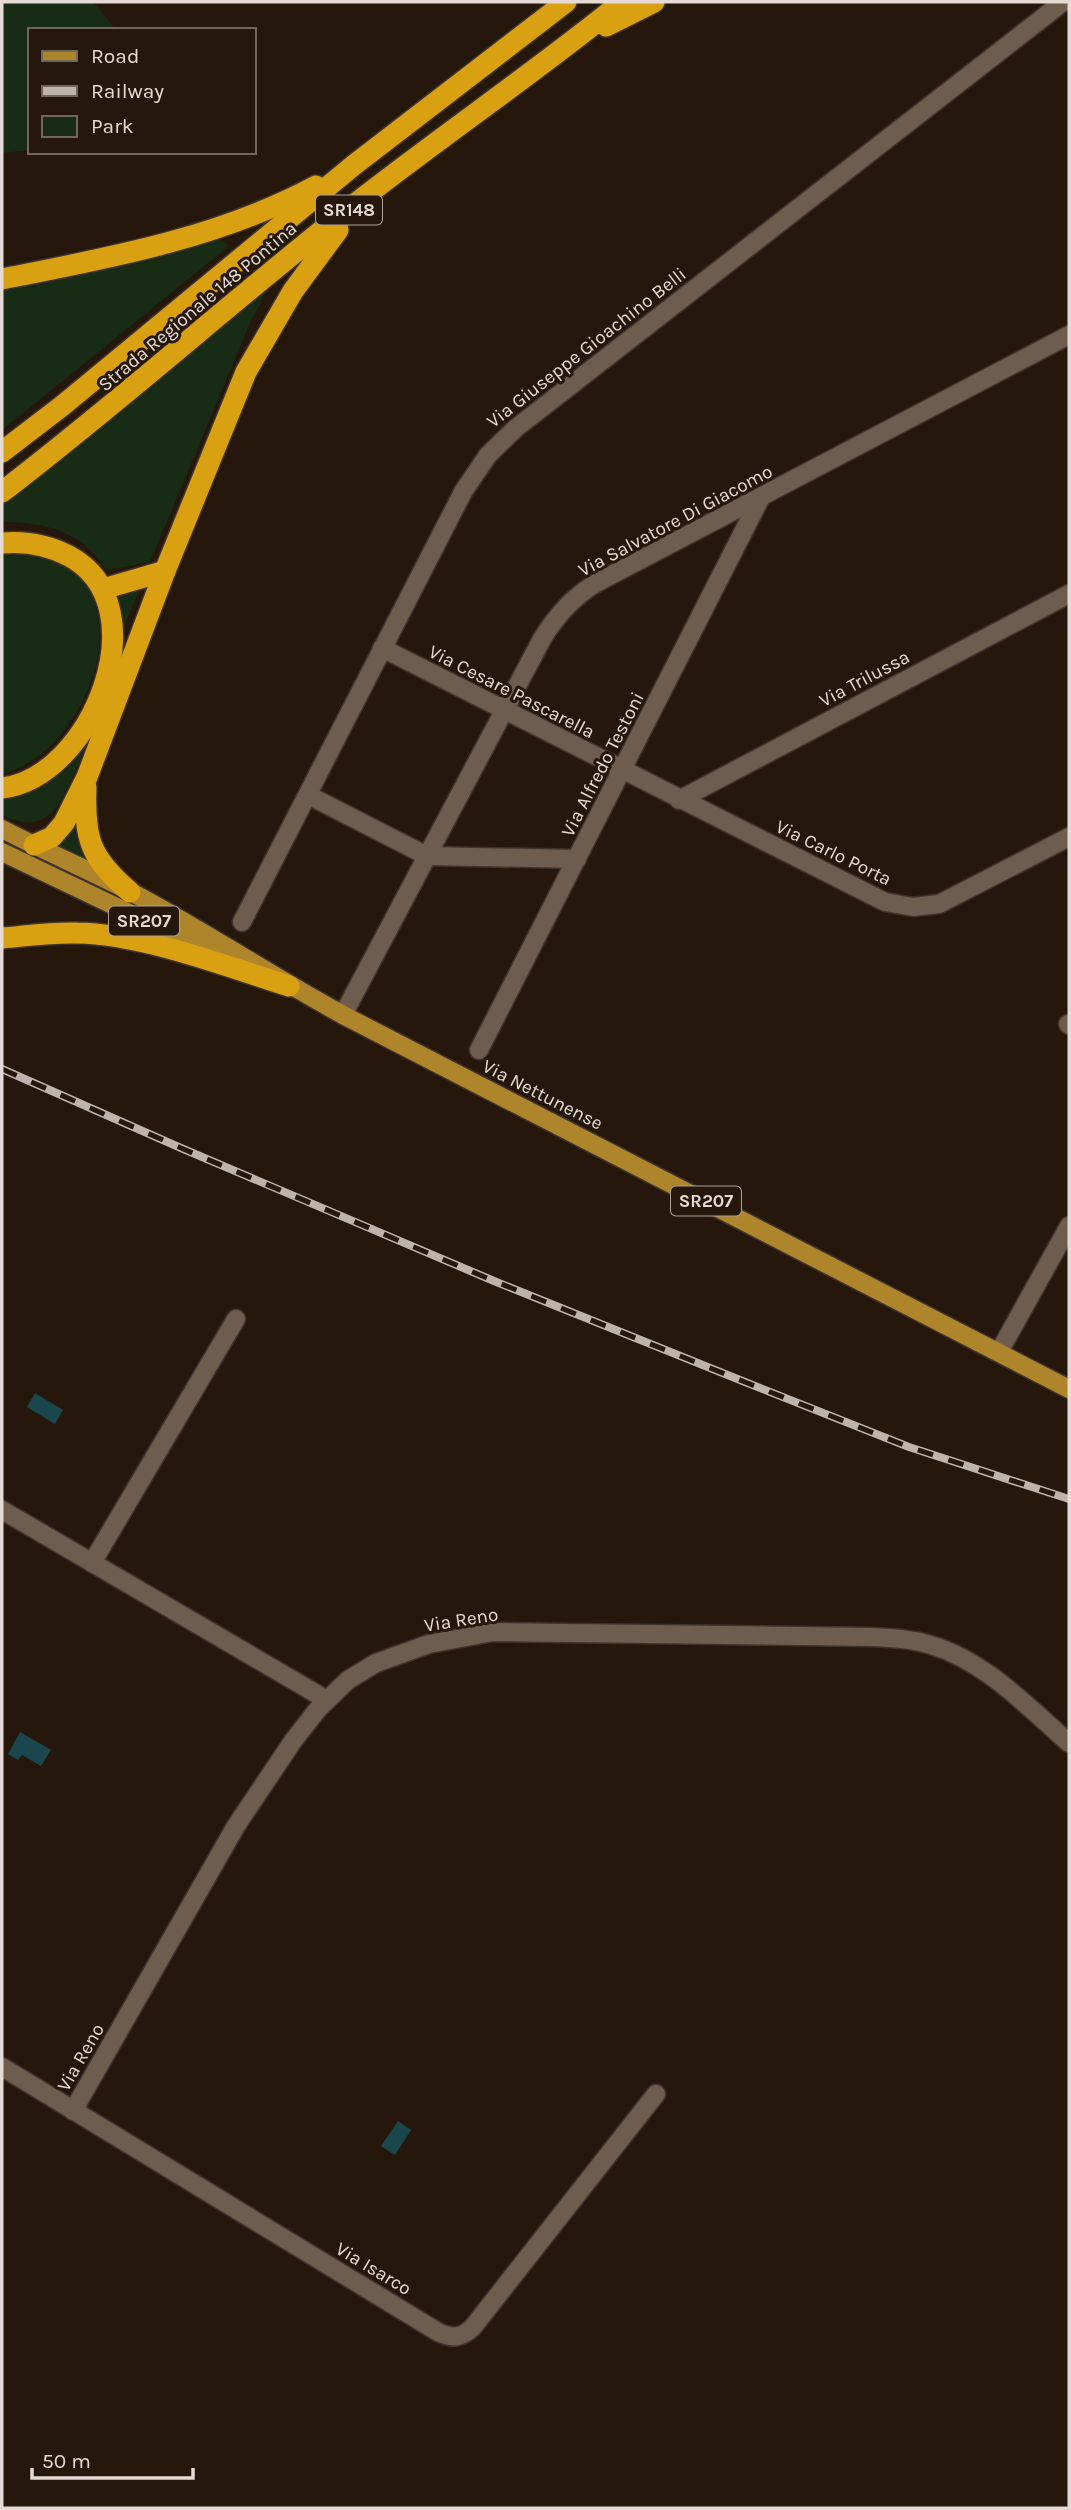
<svg xmlns="http://www.w3.org/2000/svg" width="1071" height="2510" font-family="Karla,sans-serif">
<style>
.green{fill:#182c15}
.water{fill:#1a474d}
.lines{fill:none;stroke-linecap:round;stroke-linejoin:round}
.minor-casing{stroke:#3e332f;stroke-width:21}
.major-casing{stroke:#3e332f;stroke-width:21}
.highway-casing{stroke:#3e332f;stroke-width:24}
.minor{stroke:#6e5c4f;stroke-width:18}
.major{stroke:#ae852a;stroke-width:18}
.highway{stroke:#d9a011;stroke-width:21}
.rail-casing{stroke:#bfb4ac;stroke-width:8}
.rail{stroke:#25170b;stroke-width:5;stroke-dasharray:16;stroke-linecap:butt}
.labels{text-anchor:middle;stroke-width:6;stroke-linejoin:round;paint-order:stroke}
.shield{fill:#25170b;stroke:#aca098;stroke-width:2}
.shield-label{font-size:18px;font-weight:bold;fill:#e6dbd4}
.street-label{font-size:19px;fill:#e6dbd4;stroke:#25170b}
</style>
<rect width="100%" height="100%" fill="#25170b"/>
<g class="green">
<polygon points="2,2 93,2 116,30 30,30 30,150 2,153"/>
<polygon points="218,238 229,246 2,430 2,282"/>
<path d="M267,291L250,323L150,562L106,570C100,562 94,552 85,545C63,527 29,521 2,522V503Z"/>
<path d="M14,548C28,552 54,555 66,563C70,565 74,571 77,574C134,632 74,757 2,774V549Z"/>
<polygon points="142,583 123,630 117,593"/>
<path d="M86,746C67,785 57,843 2,815V796C46,785 55,778 86,746Z"/>
<polygon points="73,821 76,837 86,859 54,844"/>
</g>
<g class="water">
<polygon points="35,1393 63,1410 55,1424 27,1407"/>
<polygon points="20,1732 51,1750 41,1766 22,1755 18,1760 8,1754"/>
<polygon points="398,2121 411,2130 395,2155 381,2146"/>
</g>
<g class="lines">
<g class="minor-casing">
<g id="minor">
<polyline points="382,648 885,902 913,907 939,904 1069,837"/>
<polyline points="308,795 427,856 577,859"/>
<polyline points="679,800 1069,594"/>
<polyline points="242,922 463,492 488,455 516,428 1063,2"/>
<path d="M343,1015L542,639C556,616 575,595 598,582L1069,335"/>
<polyline points="1068,1024 1069,1025"/>
<polyline points="479,1050 761,497"/>
<polyline points="999,1352 1069,1226"/>
<polyline points="2,1510 327,1700"/>
<polyline points="92,1563 236,1319"/>
<path d="M2,2067L438,2332C452,2339 462,2338 473,2327L656,2094"/>
<path d="M73,2111L236,1826L293,1741L318,1709L348,1680L376,1663L429,1644L493,1632L872,1637C892,1638 912,1639 931,1645C985,1661 1028,1707 1069,1743"/>
</g>
</g>
<g class="major-casing">
<g id="major">
<path d="M2,829C44,851 89,870 131,892C203,930 271,976 343,1015L1069,1389"/>
<polyline points="2,852 215,954"/>
</g>
</g>
<g class="highway-casing">
<g id="highway">
<polyline points="606,26 654,2"/>
<path d="M2,279C109,258 219,238 316,186"/>
<polyline points="2,452 62,406 354,165 566,2"/>
<path d="M2,492C126,397 241,293 364,197C449,131 538,70 622,2"/>
<path d="M2,543C25,541 48,545 69,556C161,605 92,778 2,788"/>
<polyline points="103,589 165,571"/>
<path d="M86,787C84,839 90,858 130,892"/>
<polyline points="34,845 52,837 64,823 87,777 165,571 246,372 293,291 338,230"/>
<path d="M2,938C26,936 52,932 77,933C143,934 225,966 289,986"/>
</g>
</g>
<use href="#minor" class="minor"/>
<use href="#major" class="major"/>
<use href="#highway" class="highway"/>
<g class="rail-casing">
<polyline id="rail" points="2,1069 181,1148 494,1281 745,1382 909,1447 1069,1499"/>
</g>
<use href="#rail" class="rail"/>
</g>
<g class="labels">
<g class="shield">
<rect x="316" y="195.5" width="66" height="29" rx="5"/>
<rect x="109" y="906.5" width="70" height="29" rx="5"/>
<rect x="671" y="1186.5" width="70" height="29" rx="5"/>
</g>
<g class="shield-label">
<text x="349" y="216">SR148</text>
<text x="144" y="927">SR207</text>
<text x="706" y="1207">SR207</text>
</g>
<g class="street-label">
<text transform="translate(197 306) rotate(-40)" y="7">Strada Regionale 148 Pontina</text>
<text transform="translate(586 347) rotate(-38)" y="7">Via Giuseppe Gioachino Belli</text>
<text transform="translate(675 520) rotate(-28)" y="7">Via Salvatore Di Giacomo</text>
<text transform="translate(864 678) rotate(-28)" y="7">Via Trilussa</text>
<text transform="translate(512 691) rotate(27)" y="7">Via Cesare Pascarella</text>
<text transform="translate(602 764) rotate(-63)" y="7">Via Alfredo Testoni</text>
<text transform="translate(834 852) rotate(26)" y="7">Via Carlo Porta</text>
<text transform="translate(543 1094) rotate(27)" y="7">Via Nettunense</text>
<text transform="translate(461 1619) rotate(-9)" y="7">Via Reno</text>
<text transform="translate(80 2057) rotate(-60)" y="7">Via Reno</text>
<text transform="translate(374 2268) rotate(31)" y="7">Via Isarco</text>
</g>
</g>
<rect width="1071" height="2510" fill="none" stroke="#e6dbd4" stroke-width="7"/>
<rect x="28" y="28" width="228" height="126" fill="#25170b" stroke="#72655b" stroke-width="2"/>
<rect x="42" y="51" width="35" height="10" fill="#ae852a" stroke="#72655b" stroke-width="2"/>
<text x="91" y="63" font-size="21" fill="#e6dbd4">Road</text>
<rect x="42" y="86" width="35" height="10" fill="#bfb4ac" stroke="#72655b" stroke-width="2"/>
<text x="91" y="98" font-size="21" fill="#e6dbd4">Railway</text>
<rect x="42" y="116" width="35" height="21" fill="#182c15" stroke="#72655b" stroke-width="2"/>
<text x="91" y="133" font-size="21" fill="#e6dbd4">Park</text>
<path d="M32 2468v10h161v-10" fill="none" stroke="#e6dbd4" stroke-width="3.5"/>
<text x="42" y="2468" font-size="21" fill="#e6dbd4" stroke="#25170b" stroke-width="5" paint-order="stroke">50 m</text>
</svg>
